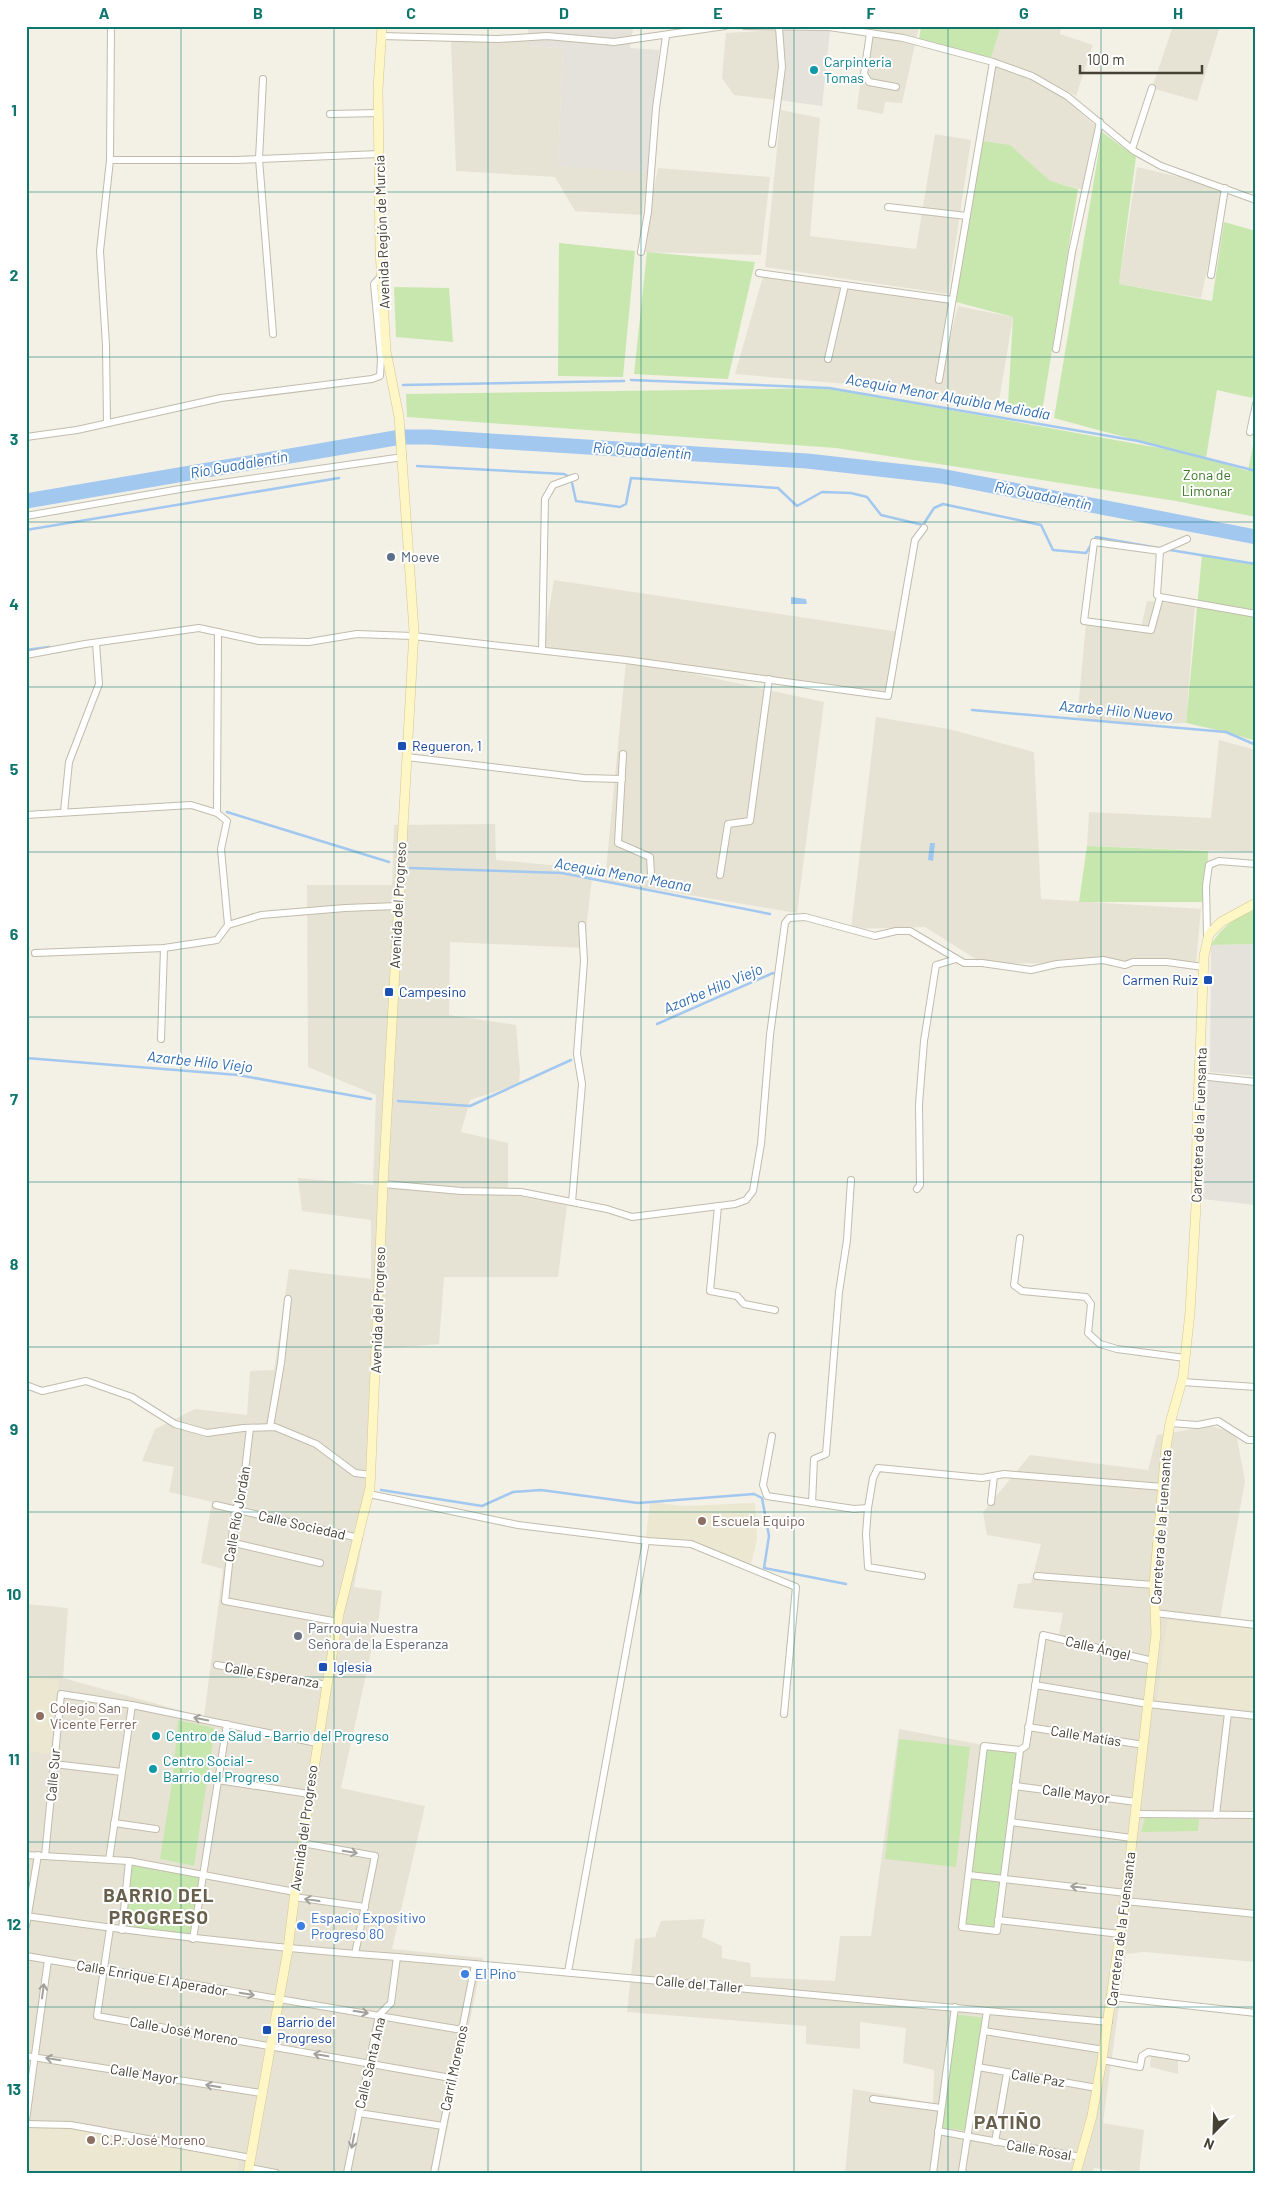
<svg xmlns="http://www.w3.org/2000/svg" width="1282" height="2199" font-family="Barlow,sans-serif">
<style>
.residential{fill:#e7e3d4}
.industrial{fill:#e5e1db}
.education{fill:#ece7d0}
.green{fill:#c8e7ae}
.water{fill:#a2c8f0}
.lines{fill:none;stroke-linecap:round;stroke-linejoin:round}
.stream{stroke:#a2c8f0;stroke-width:2.5}
.river{stroke:#a2c8f0;stroke-width:15}
.street-casing{stroke:#c1bcab;stroke-width:8}
.secondary-casing{stroke:#d3c896;stroke-width:10}
.street{stroke:#fff;stroke-width:6}
.secondary{stroke:#fef6c4;stroke-width:9}
.oneway{stroke:#a2a09a}
.grid{fill:none;stroke:#0f766e;stroke-width:1;stroke-opacity:0.55}
.culture-dot{fill:#0f9aa8;stroke:#fff;stroke-width:2}
.service-dot{fill:#5c6f8a;stroke:#fff;stroke-width:2}
.transit-dot{fill:#1a4fb4;stroke:#fff;stroke-width:2}
.education-dot{fill:#8d6e63;stroke:#fff;stroke-width:2}
.worship-dot{fill:#6b7280;stroke:#fff;stroke-width:2}
.shop-dot{fill:#3f7fe0;stroke:#fff;stroke-width:2}
.labels{text-anchor:middle;stroke-width:4;stroke-linejoin:round;paint-order:stroke}
.culture-label{font-size:14px;fill:#0d838f;stroke:#fff;text-anchor:start}
.street-label{font-size:14px;fill:#454135;stroke:#fff}
.park-label{font-size:14px;fill:#3f7729;stroke:#fff}
.service-label{font-size:14px;fill:#4e5e75;stroke:#fff;text-anchor:start}
.transit-label{font-size:14px;fill:#164399;stroke:#fff;text-anchor:start}
.education-label{font-size:14px;fill:#785e54;stroke:#fff;text-anchor:start}
.worship-label{font-size:14px;fill:#5b616d;stroke:#fff;text-anchor:start}
.shop-label{font-size:14px;fill:#366cbe;stroke:#fff;text-anchor:start}
.water-label{font-size:15px;font-style:italic;fill:#2f6db1;stroke:#fff}
.district-label{font-size:19px;font-weight:bold;letter-spacing:1px;fill:#68604c;stroke:#fff}
.neatline{fill:none;stroke:#0f766e;stroke-width:2}
.grid-label{font-size:16px;text-anchor:middle;font-weight:bold;fill:#0f766e}
</style>
<rect width="100%" height="100%" fill="#f3f0e6"/>
<g class="residential">
<polygon points="831,26 919,26 902,103 885,102 883,114 857,109 866,35"/>
<polygon points="1001,26 1061,26 1060,34 1093,45 1076,96 1044,78 991,58"/>
<polygon points="1173,26 1220,26 1197,101 1152,88"/>
<polygon points="777,30 780,67 776,100 734,95 722,78 726,33"/>
<polygon points="526,38 529,46 563,48 558,166 648,172 642,215 575,211 555,177 456,171 451,41"/>
<polygon points="995,67 1031,79 1064,98 1097,127 1084,190 1049,181 982,141"/>
<polygon points="781,110 820,118 810,236 916,249 935,134 971,140 948,294 765,267"/>
<polygon points="1137,167 1225,188 1201,298 1119,284"/>
<polygon points="658,168 770,177 761,255 641,252"/>
<polygon points="764,273 952,300 939,382 958,306 1013,317 999,401 936,392 735,374"/>
<polygon points="554,580 899,632 888,696 657,666 824,702 797,913 605,881 626,661 542,650"/>
<polygon points="1147,601 1195,605 1186,723 1132,724 1077,719 1086,624 1141,628"/>
<polygon points="876,717 949,729 1034,752 1041,899 1201,909 1196,964 982,963 925,927 851,929"/>
<polygon points="1219,740 1256,750 1256,852 1087,846 1089,812 1211,818"/>
<polygon points="495,824 496,860 593,869 584,948 450,942 449,1015 516,1025 520,1071 519,1084 470,1100 461,1132 508,1143 508,1194 567,1205 558,1277 444,1277 439,1344 378,1349 372,1488 354,1587 382,1591 379,1616 341,1788 425,1806 392,1949 483,1958 438,2173 26,2173 26,1604 68,1608 63,1678 204,1717 223,1569 201,1563 212,1502 169,1492 174,1467 142,1461 155,1429 195,1409 247,1415 250,1371 274,1370 289,1269 371,1279 371,1220 302,1211 298,1178 373,1185 376,1095 308,1067 307,885 392,885 394,825"/>
<polygon points="1211,1426 1236,1433 1245,1481 1220,1619 1256,1622 1256,1962 1144,1952 1126,1954 1103,2123 1144,2130 1139,2173 1094,2168 1092,2173 845,2173 853,2089 933,2103 934,2070 903,2063 906,2028 860,2022 860,2049 806,2044 806,2026 627,2012 635,1939 655,1937 661,1921 705,1919 702,1937 722,1946 722,1958 750,1963 751,1977 835,1981 840,1936 871,1936 899,1729 1021,1752 1041,1632 1059,1634 1063,1613 1013,1608 1018,1584 1031,1583 1041,1544 987,1535 983,1512 1030,1455 1148,1470 1157,1435"/>
<polygon points="1151,2055 1178,2060 1178,2074 1150,2067"/>
</g>
<g class="industrial">
<polygon points="528,26 639,26 639,28 633,29 630,48 659,50 651,173 558,166 563,48 528,46"/>
<polygon points="782,30 830,31 822,106 779,100 784,51"/>
<polygon points="1256,944 1256,1076 1210,1072 1211,945"/>
<polygon points="1208,1081 1256,1085 1256,1205 1203,1199"/>
</g>
<g class="education">
<polygon points="650,1502 684,1506 755,1503 757,1540 751,1564 693,1541 646,1537"/>
<polygon points="1167,1620 1256,1629 1256,1711 1157,1700"/>
<polygon points="26,1677 59,1680 50,1754 26,1751"/>
<polygon points="26,2124 71,2125 240,2156 237,2173 51,2173 30,2169 26,2161"/>
</g>
<g class="green">
<polygon points="921,26 1001,26 991,58 919,40"/>
<polygon points="1102,132 1136,157 1119,284 1212,301 1224,222 1256,231 1256,382 1252,398 1217,390 1206,458 1248,471 1256,429 1256,517 1176,501 836,448 407,417 406,394 829,388 1176,451 1054,418"/>
<polygon points="982,141 1010,145 1050,181 1078,189 1042,412 1008,404 1013,317 956,302"/>
<polygon points="559,243 635,251 623,377 558,376"/>
<polygon points="647,252 755,262 728,379 634,374"/>
<polygon points="394,287 449,288 453,342 396,337"/>
<polygon points="1202,555 1256,564 1256,741 1226,732 1186,723"/>
<polygon points="1087,846 1208,851 1207,902 1079,902"/>
<path d="M1256,909V944L1211,945C1223,925 1234,919 1256,909Z"/>
<polygon points="178,1720 215,1728 194,1866 160,1859 173,1776"/>
<polygon points="899,1739 970,1747 956,1867 885,1859"/>
<polygon points="984,1746 1020,1750 997,1931 962,1927"/>
<polygon points="1145,1818 1199,1819 1198,1831 1141,1832"/>
<polygon points="129,1861 202,1874 193,1939 122,1930"/>
<polygon points="954,2014 986,2018 968,2131 938,2127"/>
</g>
<g class="water">
<polygon points="791,597 806,599 807,604 791,604"/>
<polygon points="930,843 935,843 933,861 928,860"/>
</g>
<g class="lines">
<g class="stream">
<polyline points="631,380 829,388 1138,441 1256,471"/>
<polyline points="403,385 624,381"/>
<polyline points="417,466 564,474 568,476"/>
<polyline points="572,483 576,501 620,507 626,504 631,478 778,488 797,506 822,492 851,493 867,497 881,515 923,525 934,508 943,504 1041,525 1053,550 1086,553 1096,537 1158,548"/>
<polyline points="26,530 339,478"/>
<polyline points="1170,550 1256,564"/>
<polyline points="26,650 49,647"/>
<polyline points="972,710 1226,732 1256,745"/>
<polyline points="227,812 389,862"/>
<polyline points="410,868 562,873 770,914"/>
<polyline points="657,1024 773,973 777,974"/>
<polyline points="26,1058 238,1075 371,1099"/>
<polyline points="398,1101 470,1106 571,1060"/>
<polyline points="381,1490 482,1506 513,1492 541,1490 638,1503 754,1494 762,1498 769,1536 764,1568 846,1584"/>
</g>
<polyline class="river" points="26,501 401,437 429,437 807,461 941,476 1256,537"/>
<g class="street-casing">
<g id="street">
<polyline points="745,26 829,27 870,33 903,38 993,62 1032,76 1067,96 1134,151 1161,166 1256,200"/>
<polyline points="870,33 864,74 869,82 896,87"/>
<polyline points="381,36 498,39 547,36 614,42 725,26"/>
<polyline points="263,79 259,159 273,334"/>
<polyline points="330,114 379,113"/>
<polyline points="772,144 782,67 779,28"/>
<polyline points="1132,149 1152,88"/>
<polyline points="110,160 111,26"/>
<polyline points="888,207 967,216"/>
<polyline points="641,252 648,212 656,108 666,36"/>
<polyline points="759,273 952,300"/>
<polyline points="1211,275 1225,188"/>
<polyline points="1056,349 1072,252 1100,122"/>
<polyline points="828,359 845,285"/>
<polyline points="939,380 993,62"/>
<polyline points="107,423 106,345 100,251 110,160 236,160 379,154"/>
<polyline points="1250,432 1256,404"/>
<polyline points="26,437 77,430 221,398 372,379 380,376 381,359 374,284 382,275"/>
<polyline points="26,516 180,489 403,457"/>
<polyline points="1187,539 1160,551 1157,595 1160,597 1256,614"/>
<polyline points="1160,597 1151,630 1084,621 1094,542 1160,551"/>
<polyline points="542,650 545,499 553,485 575,477"/>
<polyline points="26,655 85,644 199,628 259,641 309,642 357,634 413,636 626,660 888,696 915,540 924,528"/>
<polyline points="623,754 618,843 650,857 651,874"/>
<polyline points="407,757 584,778 622,779"/>
<polyline points="64,812 69,762 99,684 96,643"/>
<polyline points="217,813 218,632"/>
<polyline points="26,815 191,805 217,813 227,821 221,849 228,925 261,915 345,908 398,906"/>
<polyline points="720,875 728,824 750,821 769,679"/>
<polyline points="1207,936 1206,886 1209,865 1219,861 1256,864"/>
<polyline points="35,953 164,948 217,940 228,925"/>
<polyline points="161,1039 164,948"/>
<polyline points="1199,1076 1256,1082"/>
<polyline points="383,1184 461,1191 521,1192 607,1209 632,1217 735,1204 746,1200 753,1191 761,1144 770,1035 785,923 789,918 805,917 875,936 896,931 910,931 964,963 982,963 1031,970 1057,964 1103,960 1125,965 1133,962 1167,962 1203,967"/>
<polyline points="917,1189 920,1185 919,1104 924,1041 936,965 956,959"/>
<polyline points="572,1202 582,1084 577,1054 584,961 582,925"/>
<polyline points="718,1206 710,1291 737,1296 744,1304 775,1310"/>
<polyline points="1020,1238 1014,1285 1022,1291 1086,1297 1091,1304 1088,1333 1100,1344 1117,1349 1185,1358"/>
<polyline points="1182,1382 1256,1387"/>
<polyline points="26,1385 42,1391 86,1381 132,1397 175,1424 207,1433 243,1428 275,1427 316,1444 355,1473 371,1475"/>
<polyline points="1170,1423 1198,1425 1218,1421 1248,1440 1256,1440"/>
<polyline points="270,1427 281,1363 288,1299"/>
<polyline points="250,1428 242,1496 235,1510 225,1601 338,1622"/>
<polyline points="772,1436 763,1485 767,1496 854,1509 868,1508 873,1478 878,1468 982,1478 1004,1474 1163,1487"/>
<polyline points="369,1494 518,1525 648,1541 691,1544 796,1587 784,1714"/>
<polyline points="991,1502 994,1476"/>
<polyline points="812,1503 814,1459 826,1454 839,1292 847,1240 851,1180"/>
<polyline points="216,1505 359,1538"/>
<polyline points="868,1508 866,1534 868,1567 922,1576"/>
<polyline points="230,1542 320,1563"/>
<polyline points="1037,1576 1154,1585"/>
<polyline points="1155,1613 1256,1625"/>
<polyline points="217,1665 327,1685"/>
<polyline points="1035,1685 1148,1704 1256,1716"/>
<polyline points="1028,1727 1144,1745"/>
<polygon points="984,1746 1020,1750 997,1931 962,1927"/>
<polyline points="1020,1750 1026,1746 1043,1635 1153,1661"/>
<polyline points="54,1764 122,1772"/>
<polyline points="218,1780 309,1794"/>
<polyline points="1015,1786 1136,1802"/>
<polyline points="1135,1814 1256,1815"/>
<polyline points="1216,1815 1228,1713"/>
<polyline points="1011,1822 1132,1838"/>
<polyline points="114,1823 156,1829"/>
<polyline points="302,1843 375,1856 355,1954"/>
<polyline points="26,1855 129,1861 295,1892"/>
<polyline points="45,1856 61,1694 132,1705 317,1743"/>
<polyline points="109,1860 132,1705"/>
<polyline points="969,1875 1126,1893"/>
<polyline points="294,1897 365,1907"/>
<polyline points="1125,1901 1256,1914"/>
<path d="M26,1916C150,1934 273,1948 397,1957L1109,2022"/>
<polyline points="998,1920 1120,1934"/>
<polyline points="26,1926 38,1855"/>
<polyline points="110,1928 97,2016 451,2078"/>
<polyline points="122,1930 129,1861"/>
<polyline points="193,1939 227,1724"/>
<polyline points="26,1956 462,2030"/>
<polyline points="568,1972 646,1541"/>
<polyline points="1112,1997 1256,2013"/>
<polyline points="984,2031 1104,2050"/>
<polyline points="26,2056 261,2093"/>
<polyline points="1102,2060 1140,2067 1142,2056 1148,2052 1186,2058"/>
<polyline points="978,2067 1097,2088"/>
<polyline points="873,2099 941,2108"/>
<polyline points="359,2113 443,2126"/>
<polyline points="26,2120 48,1960"/>
<polyline points="26,2124 71,2125 251,2158"/>
<polyline points="938,2131 1081,2157"/>
<polyline points="995,2142 1007,2073"/>
<polyline points="249,2168 276,2173"/>
<polyline points="347,2173 379,2015 391,2003 397,1957"/>
<polyline points="434,2173 475,1964"/>
<polyline points="933,2173 955,2007"/>
<polyline points="964,2173 962,2171 987,2011"/>
</g>
</g>
<g class="secondary-casing">
<g id="secondary">
<polyline points="248,2173 288,1949 295,1892 327,1685 339,1614 370,1488 383,1184 414,631 399,417 386,351 380,250 378,89 382,26"/>
<polyline points="1076,2173 1092,2116 1102,2060 1126,1893 1156,1634 1154,1585 1166,1448 1170,1423 1183,1377 1190,1312 1196,1206 1197,1127 1204,956 1209,934 1221,922 1256,903"/>
</g>
</g>
<use href="#street" class="street"/>
<use href="#secondary" class="secondary"/>
</g>
<defs><path id="oneway-shaft" d="M-6 0H5M1.5-3L5.5 0L1.5 3" fill="none" stroke-width="1.6" stroke-linecap="round" stroke-linejoin="round" transform="scale(1.25)"/></defs>
<g class="oneway">
<use href="#oneway-shaft" transform="translate(201 1719) rotate(-169)"/>
<use href="#oneway-shaft" transform="translate(350 1852) rotate(10)"/>
<use href="#oneway-shaft" transform="translate(1078 1887) rotate(-173)"/>
<use href="#oneway-shaft" transform="translate(312 1900) rotate(-172)"/>
<use href="#oneway-shaft" transform="translate(43 1991) rotate(-82)"/>
<use href="#oneway-shaft" transform="translate(247 1994) rotate(10)"/>
<use href="#oneway-shaft" transform="translate(361 2012) rotate(9)"/>
<use href="#oneway-shaft" transform="translate(321 2055) rotate(-170)"/>
<use href="#oneway-shaft" transform="translate(53 2059) rotate(-171)"/>
<use href="#oneway-shaft" transform="translate(213 2086) rotate(-171)"/>
<use href="#oneway-shaft" transform="translate(353 2141) rotate(101)"/>
</g>
<path class="grid" d="M181,26V2173M334,26V2173M488,26V2173M641,26V2173M794,26V2173M948,26V2173M1101,26V2173M26,192H1256M26,357H1256M26,522H1256M26,687H1256M26,852H1256M26,1017H1256M26,1182H1256M26,1347H1256M26,1512H1256M26,1677H1256M26,1842H1256M26,2007H1256"/>
<g class="culture-dot">
<circle cx="814" cy="70" r="5"/>
<circle cx="156" cy="1736" r="5"/>
<circle cx="153" cy="1769" r="5"/>
</g>
<circle class="service-dot" cx="391" cy="557" r="5"/>
<g class="transit-dot">
<rect x="397" y="741" width="10" height="10" rx="2.5"/>
<rect x="1203" y="975" width="10" height="10" rx="2.5"/>
<rect x="384" y="987" width="10" height="10" rx="2.5"/>
<rect x="318" y="1662" width="10" height="10" rx="2.5"/>
<rect x="262" y="2025" width="10" height="10" rx="2.5"/>
</g>
<g class="education-dot">
<circle cx="702" cy="1521" r="5"/>
<circle cx="40" cy="1716" r="5"/>
<circle cx="91" cy="2140" r="5"/>
</g>
<circle class="worship-dot" cx="298" cy="1636" r="5"/>
<g class="shop-dot">
<circle cx="301" cy="1926" r="5"/>
<circle cx="465" cy="1974" r="5"/>
</g>
<g class="labels">
<g class="culture-label">
<text x="824" y="67">Carpinteria<tspan x="824" dy="16">Tomas</tspan></text>
<text x="166" y="1741">Centro de Salud - Barrio del Progreso</text>
<text x="163" y="1766">Centro Social -<tspan x="163" dy="16">Barrio del Progreso</tspan></text>
</g>
<g class="street-label">
<text transform="translate(382 232) rotate(-92)" y="5">Avenida Región de Murcia</text>
<text transform="translate(398 905) rotate(-87)" y="5">Avenida del Progreso</text>
<text transform="translate(1199 1125) rotate(-88)" y="5">Carretera de la Fuensanta</text>
<text transform="translate(378 1310) rotate(-88)" y="5">Avenida del Progreso</text>
<text transform="translate(237 1514) rotate(-80)" y="5">Calle Río Jordán</text>
<text transform="translate(302 1525) rotate(13)" y="5">Calle Sociedad</text>
<text transform="translate(1161 1527) rotate(-86)" y="5">Carretera de la Fuensanta</text>
<text transform="translate(1098 1648) rotate(13)" y="5">Calle Ángel</text>
<text transform="translate(272 1675) rotate(10)" y="5">Calle Esperanza</text>
<text transform="translate(1086 1736) rotate(9)" y="5">Calle Matías</text>
<text transform="translate(53 1775) rotate(-85)" y="5">Calle Sur</text>
<text transform="translate(1076 1794) rotate(8)" y="5">Calle Mayor</text>
<text transform="translate(304 1828) rotate(-82)" y="5">Avenida del Progreso</text>
<text transform="translate(1121 1929) rotate(-83)" y="5">Carretera de la Fuensanta</text>
<text transform="translate(152 1978) rotate(10)" y="5">Calle Enrique El Aperador</text>
<text transform="translate(699 1984) rotate(5)" y="5">Calle del Taller</text>
<text transform="translate(184 2031) rotate(10)" y="5">Calle José Moreno</text>
<text transform="translate(370 2063) rotate(-77)" y="5">Calle Santa Ana</text>
<text transform="translate(454 2068) rotate(-78)" y="5">Carril Morenos</text>
<text transform="translate(144 2074) rotate(9)" y="5">Calle Mayor</text>
<text transform="translate(1038 2078) rotate(9)" y="5">Calle Paz</text>
<text transform="translate(1039 2150) rotate(10)" y="5">Calle Rosal</text>
</g>
<g class="park-label">
<text x="1207" y="480">Zona de<tspan x="1207" dy="16">Limonar</tspan></text>
</g>
<g class="service-label">
<text x="401" y="562">Moeve</text>
</g>
<g class="transit-label">
<text x="412" y="751">Regueron, 1</text>
<text x="1198" y="985" text-anchor="end">Carmen Ruiz</text>
<text x="399" y="997">Campesino</text>
<text x="333" y="1672">Iglesia</text>
<text x="277" y="2027">Barrio del<tspan x="277" dy="16">Progreso</tspan></text>
</g>
<g class="education-label">
<text x="712" y="1526">Escuela Equipo</text>
<text x="50" y="1713">Colegio San<tspan x="50" dy="16">Vicente Ferrer</tspan></text>
<text x="101" y="2145">C.P. José Moreno</text>
</g>
<g class="worship-label">
<text x="308" y="1633">Parroquia Nuestra<tspan x="308" dy="16">Señora de la Esperanza</tspan></text>
</g>
<g class="shop-label">
<text x="311" y="1923">Espacio Expositivo<tspan x="311" dy="16">Progreso 80</tspan></text>
<text x="475" y="1979">El Pino</text>
</g>
<g class="water-label">
<text transform="translate(948 397) rotate(10)" y="5">Acequia Menor Alquibla Mediodía</text>
<text transform="translate(642 451) rotate(4)" y="5">Río Guadalentín</text>
<text transform="translate(239 465) rotate(-10)" y="5">Río Guadalentín</text>
<text transform="translate(1043 496) rotate(11)" y="5">Río Guadalentín</text>
<text transform="translate(1116 711) rotate(5)" y="5">Azarbe Hilo Nuevo</text>
<text transform="translate(623 875) rotate(10)" y="5">Acequia Menor Meana</text>
<text transform="translate(713 989) rotate(-23)" y="5">Azarbe Hilo Viejo</text>
<text transform="translate(200 1062) rotate(6)" y="5">Azarbe Hilo Viejo</text>
</g>
<g class="district-label">
<text x="159" y="1902">BARRIO DEL<tspan x="159" dy="22">PROGRESO</tspan></text>
<text x="1008" y="2129">PATIÑO</text>
</g>
</g>
<rect width="1282" height="2199" fill="none" stroke="#ffffff" stroke-width="55"/>
<g transform="translate(1214 2132) rotate(203)" stroke="#ffffff" stroke-width="4" paint-order="stroke">
<path d="M0-4L9 19L0 12L-9 19Z" fill="#454135"/>
<text y="-8" font-size="14" font-weight="bold" text-anchor="middle" fill="#454135">N</text>
</g>
<path d="M1080 65v8h122v-8" fill="none" stroke="#454135" stroke-width="2.5"/>
<text x="1087" y="65" font-size="15" fill="#454135" stroke="#ffffff" stroke-width="4" paint-order="stroke">100 m</text>
<rect x="28" y="28" width="1226" height="2144" class="neatline"/>
<g class="grid-label">
<text x="104" y="19">A</text>
<text x="258" y="19">B</text>
<text x="411" y="19">C</text>
<text x="564" y="19">D</text>
<text x="718" y="19">E</text>
<text x="871" y="19">F</text>
<text x="1024" y="19">G</text>
<text x="1178" y="19">H</text>
<text x="14" y="116">1</text>
<text x="14" y="281">2</text>
<text x="14" y="445">3</text>
<text x="14" y="610">4</text>
<text x="14" y="775">5</text>
<text x="14" y="940">6</text>
<text x="14" y="1105">7</text>
<text x="14" y="1270">8</text>
<text x="14" y="1435">9</text>
<text x="14" y="1600">10</text>
<text x="14" y="1765">11</text>
<text x="14" y="1930">12</text>
<text x="14" y="2095">13</text>
</g>
</svg>
